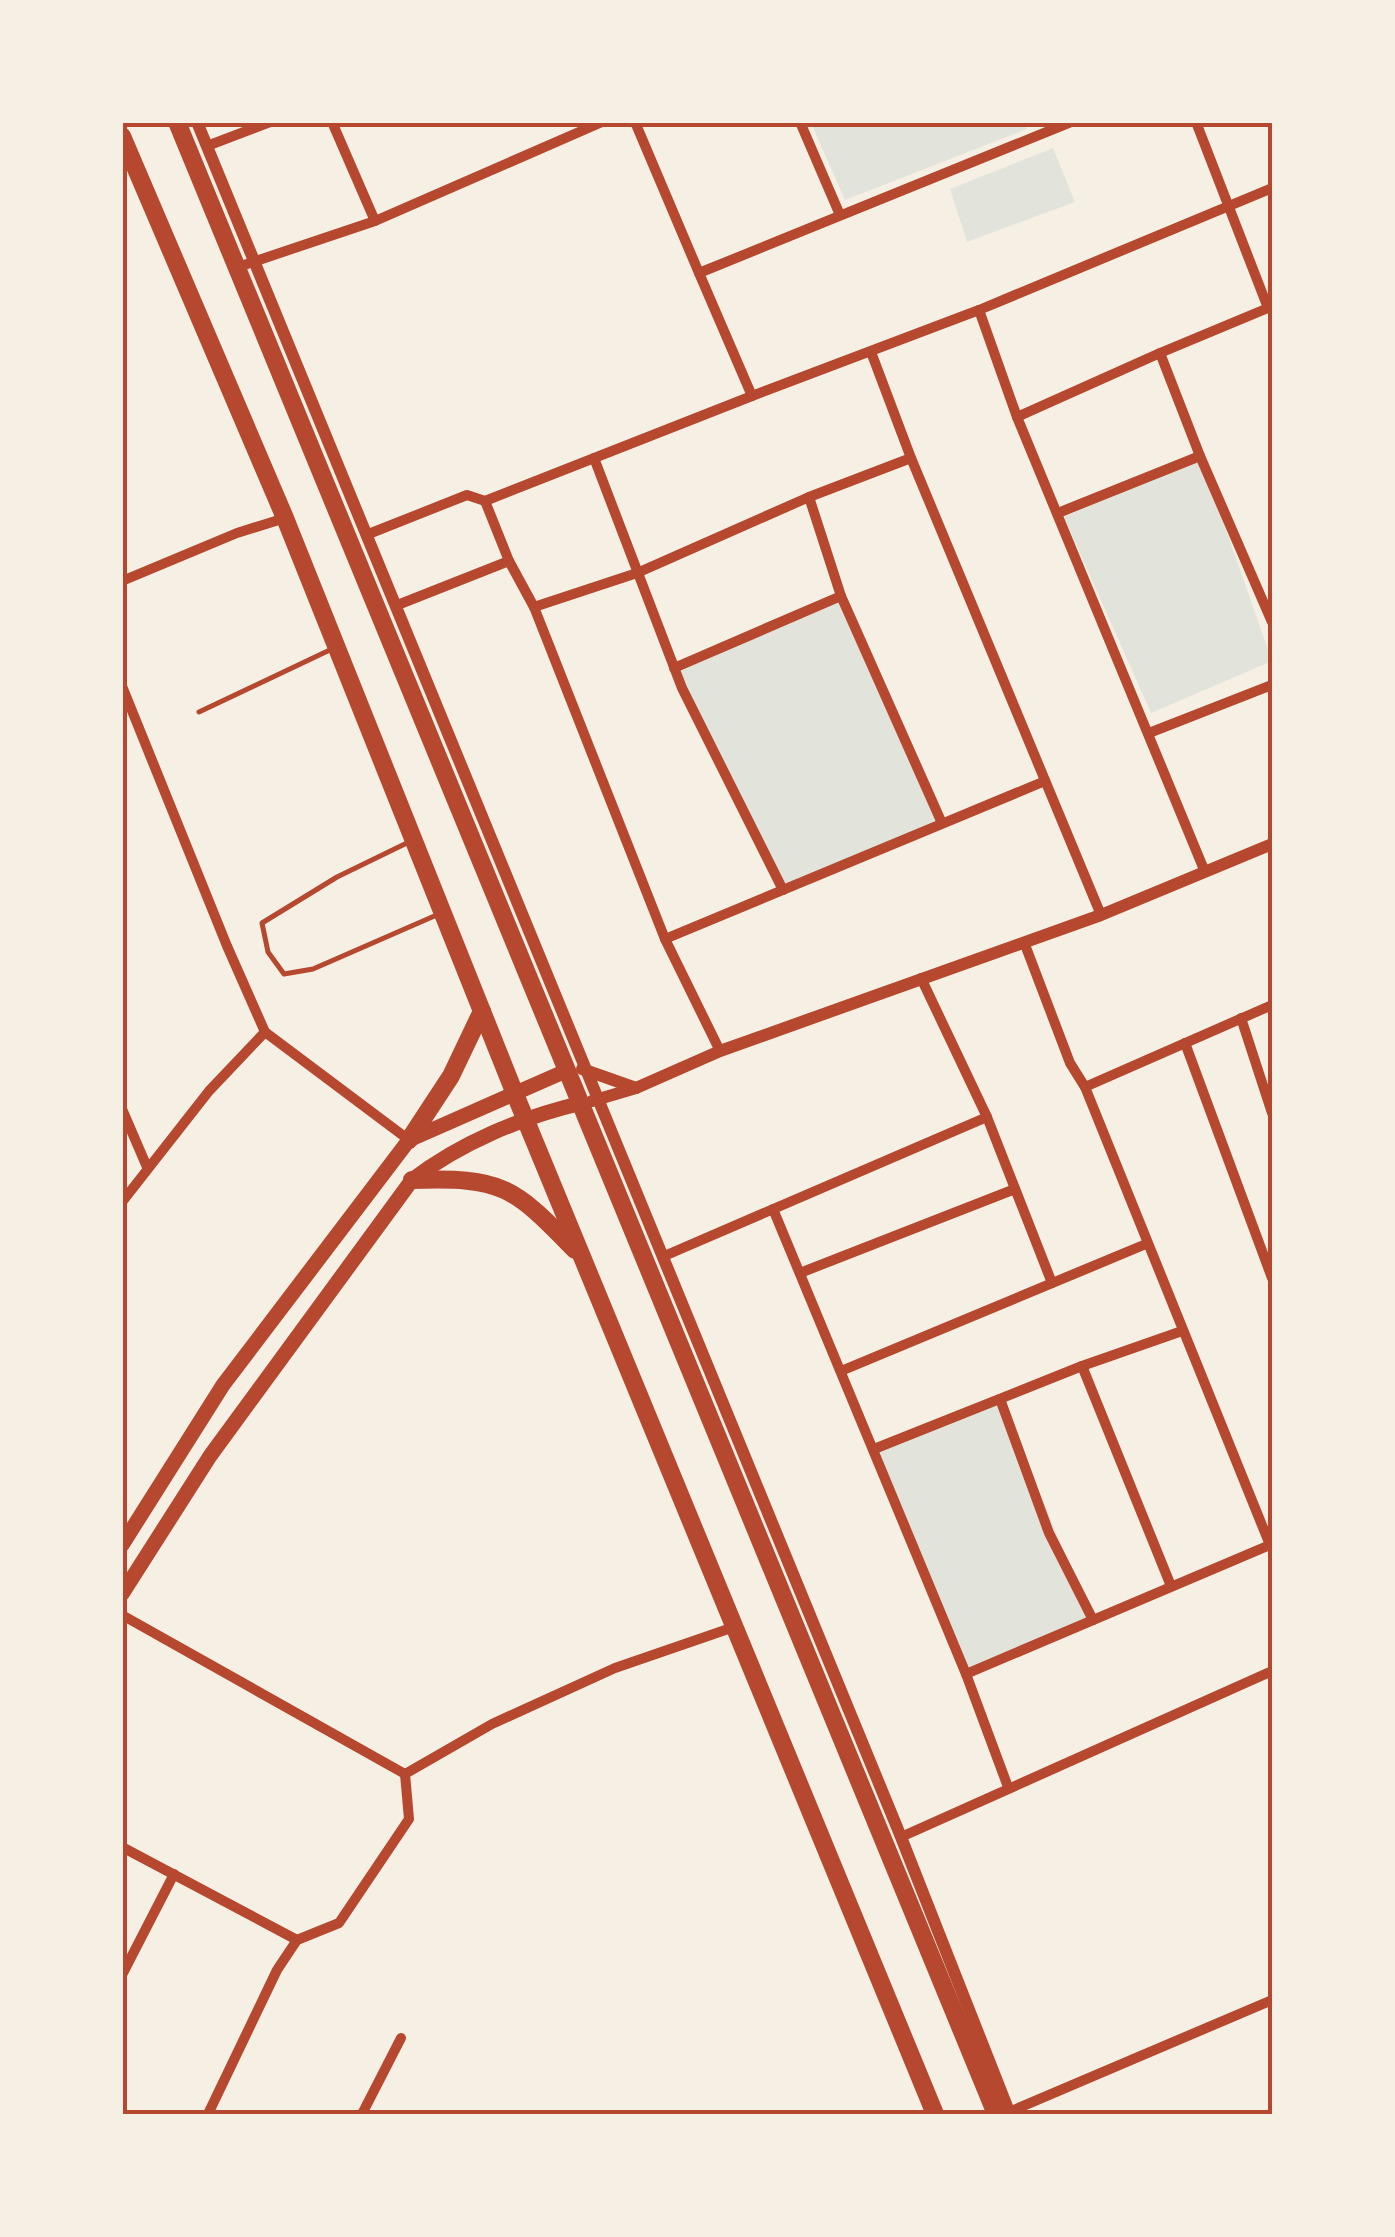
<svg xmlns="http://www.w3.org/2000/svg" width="1395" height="2237" font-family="Jost,sans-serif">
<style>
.green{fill:#e2e4dc}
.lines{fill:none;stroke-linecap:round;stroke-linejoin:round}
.service{stroke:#b5482f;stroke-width:5}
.minor{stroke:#b5482f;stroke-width:10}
.tertiary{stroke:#b5482f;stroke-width:12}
.secondary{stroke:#b5482f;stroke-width:15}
.trunk{stroke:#b5482f;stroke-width:18}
.neatline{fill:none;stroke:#b5482f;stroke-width:4}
</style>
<rect width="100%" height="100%" fill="#f6efe4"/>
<g class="green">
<polygon points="1024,123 1027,129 845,200 811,123"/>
<polygon points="1053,148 1075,202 967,242 950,189"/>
<polygon points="1200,456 1272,661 1151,713 1064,517"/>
<polygon points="841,596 941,821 783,890 674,668"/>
<polygon points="1000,1399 1093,1620 966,1674 874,1449"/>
</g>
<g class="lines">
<g class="service">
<polyline points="199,712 334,648"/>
<polyline points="411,841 337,877 262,923 268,952 284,974 313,969 439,914"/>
</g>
<g class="minor">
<polyline points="332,122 375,221"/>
<polyline points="635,122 699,273"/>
<polyline points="800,122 840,215"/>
<polyline points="1196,122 1268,308 1160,353 1200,456 1272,622"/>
<polyline points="207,146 270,122"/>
<polyline points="238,267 375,221 602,122"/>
<polyline points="979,310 1017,417 1205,872"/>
<polyline points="871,352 911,458 1101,915"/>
<polyline points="752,396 979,310 1272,188"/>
<polyline points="1017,417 1160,353"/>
<polyline points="594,458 682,688 783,890"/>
<polyline points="809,497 841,596 941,821"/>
<polyline points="485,501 509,561 534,607 665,939 720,1051"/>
<polyline points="1058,513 1200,456"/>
<polyline points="366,535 467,495 485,501 752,396 699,273 1071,122"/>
<polyline points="122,581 237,533 285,518"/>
<polyline points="395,606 509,561"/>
<polyline points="534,607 637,573 809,497 911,458"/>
<polyline points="674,668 841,596"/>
<polyline points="122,686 227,946 265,1032 409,1140"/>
<polyline points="1149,733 1272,685"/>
<polyline points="665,939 1045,781"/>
<polyline points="1024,942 1070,1063 1085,1087 1270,1545"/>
<polyline points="921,978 987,1117 1052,1283"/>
<polyline points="1241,1018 1272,1113"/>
<polyline points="1185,1043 1272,1278"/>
<polyline points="1085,1087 1272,1005"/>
<polyline points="122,1109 147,1167"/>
<polyline points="122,1202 209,1091 265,1032"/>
<polyline points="773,1209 966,1674 1008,1787"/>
<polyline points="662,1257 987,1117"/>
<polyline points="800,1273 1015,1189"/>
<polyline points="1082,1366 1171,1586"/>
<polyline points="841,1371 1146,1244"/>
<polyline points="1000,1399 1049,1533 1093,1620"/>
<polyline points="874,1449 1082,1366 1182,1331"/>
<polyline points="122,1615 405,1774"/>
<polyline points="966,1674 1272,1544"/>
<polyline points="901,1837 1272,1671"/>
<polyline points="122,1847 297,1940"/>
<polyline points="122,1975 174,1874"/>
<polyline points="1009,2112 1272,2000"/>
<polyline points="208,2114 277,1970 297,1940 339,1923 409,1819 405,1774 492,1724 615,1668 734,1627"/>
<polyline points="362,2114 401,2038"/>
</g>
<g class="tertiary">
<polyline points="197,122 901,1837 1010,2114"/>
<polyline points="582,1069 636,1088"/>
<polyline points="592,1101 636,1088 720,1051 1101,915 1272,844"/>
</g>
<g class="secondary">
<polyline points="122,1545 223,1385 409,1140 568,1070"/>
<path d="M122,1594L210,1456L412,1180C460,1143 522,1117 582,1103"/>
</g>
<g class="trunk">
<polyline points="177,122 996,2114"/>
<polyline points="122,136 285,518 515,1094 935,2114"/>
<polyline points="409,1140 451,1076 482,1011"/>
<path d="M412,1180C502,1177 513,1186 575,1250"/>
</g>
</g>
<rect width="1395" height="2237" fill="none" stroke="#f6efe4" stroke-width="250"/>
<rect x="125" y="125" width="1145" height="1987" class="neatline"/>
</svg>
